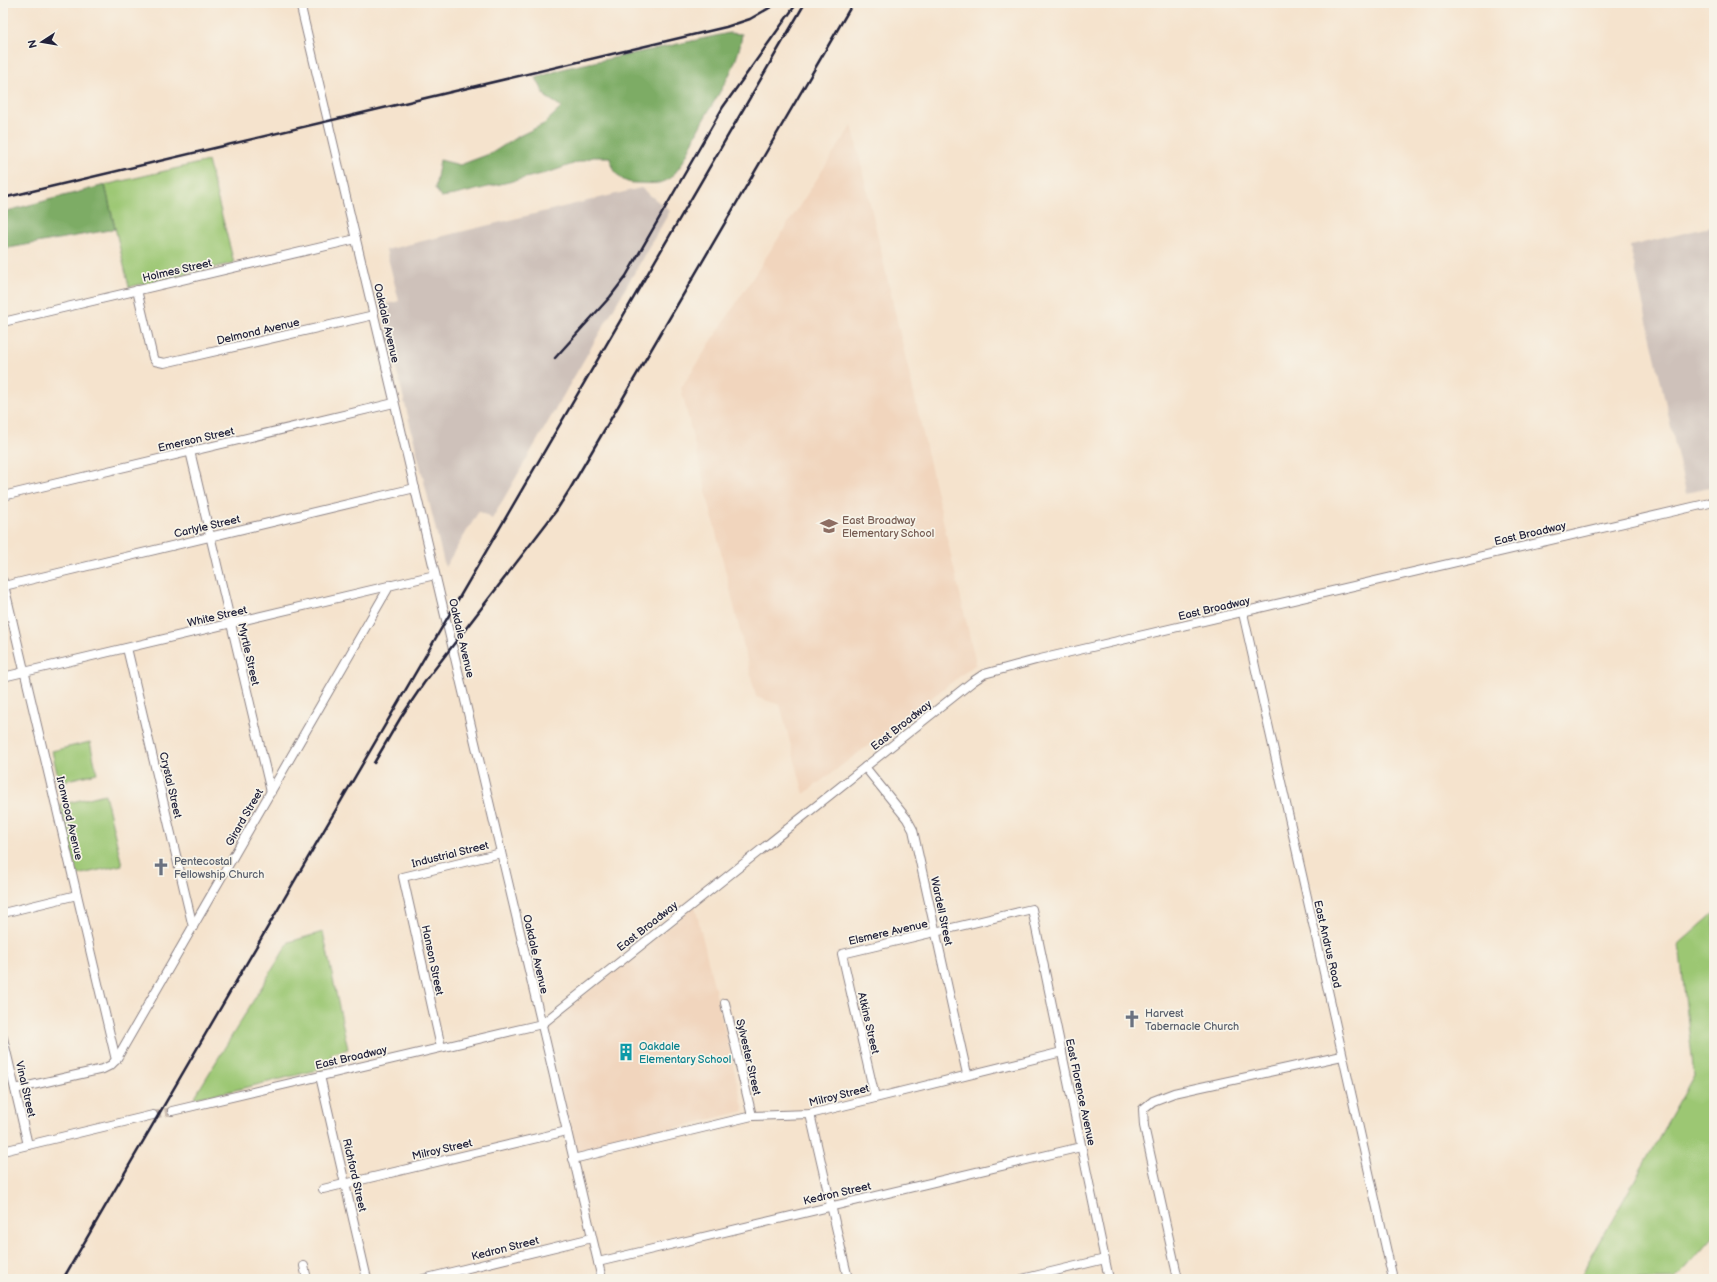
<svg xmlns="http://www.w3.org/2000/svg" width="1717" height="1282" font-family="'Balsamiq Sans',sans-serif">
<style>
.built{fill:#f1d5bd}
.industrial{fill:#cec1ba}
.green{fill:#9cc773;stroke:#5f7457}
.forest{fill:#7dac65;stroke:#506750}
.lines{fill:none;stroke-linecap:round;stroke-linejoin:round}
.minor-tunnel{stroke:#cbbcb0;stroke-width:8;stroke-dasharray:8 4;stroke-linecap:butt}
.minor-casing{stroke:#8c8284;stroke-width:10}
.minor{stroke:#fff;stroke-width:8}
.rail{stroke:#22223b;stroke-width:2.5}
.labels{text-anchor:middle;stroke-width:3.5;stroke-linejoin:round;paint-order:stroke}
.street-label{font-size:11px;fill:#22223b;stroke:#f7f3e8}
.education-label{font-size:11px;fill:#785e54;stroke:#f7f3e8;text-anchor:start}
.worship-label{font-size:11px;fill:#5b616d;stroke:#f7f3e8;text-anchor:start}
.culture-label{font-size:11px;fill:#0d838f;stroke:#f7f3e8;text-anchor:start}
</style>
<rect width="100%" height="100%" fill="#f7f3e8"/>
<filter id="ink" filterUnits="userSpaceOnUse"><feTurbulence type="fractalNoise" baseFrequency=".025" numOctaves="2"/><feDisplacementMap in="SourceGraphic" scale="8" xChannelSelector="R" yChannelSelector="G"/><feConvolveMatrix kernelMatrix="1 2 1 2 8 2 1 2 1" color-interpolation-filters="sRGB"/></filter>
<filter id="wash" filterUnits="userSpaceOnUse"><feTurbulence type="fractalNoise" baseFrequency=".012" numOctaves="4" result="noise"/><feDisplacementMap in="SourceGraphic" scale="16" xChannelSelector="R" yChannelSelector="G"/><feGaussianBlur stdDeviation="0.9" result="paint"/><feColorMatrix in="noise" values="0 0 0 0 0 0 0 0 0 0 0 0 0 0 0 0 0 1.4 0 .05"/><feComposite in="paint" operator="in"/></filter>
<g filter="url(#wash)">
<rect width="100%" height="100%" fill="#f5e3cd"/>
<g class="built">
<polygon points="852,125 976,664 804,794 780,705 756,697 681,388"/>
<polygon points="695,906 744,1111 576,1153 547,1025"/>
</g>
<g class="industrial">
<polygon points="641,188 670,211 492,519 479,511 445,567 381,306 399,301 386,250"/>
<polygon points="1714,226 1714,487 1686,493 1630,246"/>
</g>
<g class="green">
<polygon points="208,161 234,263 129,287 105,185"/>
<polygon points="90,742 97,773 59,782 52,751"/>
<polygon points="105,794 122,865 77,875 60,805"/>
<polygon points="1714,913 1714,1236 1676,1279 1579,1279 1694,1075 1679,944"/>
<polygon points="323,932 348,1049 331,1054 334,1066 227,1092 194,1098 289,942"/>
</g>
<g class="forest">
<path d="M729,33L742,34C738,70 715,97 699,128C691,144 684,166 670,178C661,186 646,183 635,183C619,183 612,169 610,157H593L550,172L455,195L441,197L435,188L440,160L460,165L492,153L517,137L544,124L562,107L546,97L536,78L566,68Z"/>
<polygon points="105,185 115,229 3,249 3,212"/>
</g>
</g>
<g filter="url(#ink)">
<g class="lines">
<polyline class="minor-tunnel" points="153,1115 172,1111"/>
<g class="minor-casing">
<g id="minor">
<polyline points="300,3 602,1279"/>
<polyline points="137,290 153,358 155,361 164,363 374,315"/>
<polyline points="3,322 356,239"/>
<polyline points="190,451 271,792"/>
<polyline points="3,496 394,403"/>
<polyline points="3,581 116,1060"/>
<polyline points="4,586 415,488"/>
<polyline points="1243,613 1393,1279"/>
<polyline points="127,648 193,927"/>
<polyline points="3,677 435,575"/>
<polyline points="865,767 907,819 913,830 967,1074"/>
<polyline points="3,913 77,895"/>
<polyline points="725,1003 752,1116"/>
<polyline points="3,1038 28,1145"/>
<polyline points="441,1047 403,877 501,853"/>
<polyline points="320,1076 367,1279"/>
<polyline points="15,1089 103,1069 111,1065 116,1060 390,585"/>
<polyline points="875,1097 842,954 1032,909 1109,1279"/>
<polyline points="172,1111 542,1024 972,682 984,674 1036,660 1714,502"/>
<polyline points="810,1114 848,1279"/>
<polyline points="3,1151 153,1115"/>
<polyline points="573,1159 752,1116 810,1114 1062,1052"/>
<polyline points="323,1189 567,1131"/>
<polyline points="598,1262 1081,1147"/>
<polyline points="304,1266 307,1279"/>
<polyline points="423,1279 592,1238"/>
<polyline points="1022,1279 1105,1259"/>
<polyline points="1178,1279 1144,1126 1143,1109 1153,1101 1174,1093 1342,1056"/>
</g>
</g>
<use href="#minor" class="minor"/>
<g class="rail">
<polyline points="3,198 726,27 750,19 778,3"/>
<polyline points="555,358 610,297 626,276 723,107 797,3"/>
<polyline points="374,763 401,717 424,683 556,511 570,489 853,3"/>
<polyline points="63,1279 805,3"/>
</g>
</g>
</g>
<defs>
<g id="school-bare" transform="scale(1.38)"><path d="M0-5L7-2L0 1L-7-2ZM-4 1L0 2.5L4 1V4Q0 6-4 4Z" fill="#8d6e63" stroke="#f7f3e8" stroke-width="2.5" paint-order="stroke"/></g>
<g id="church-bare" transform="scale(1.38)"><path d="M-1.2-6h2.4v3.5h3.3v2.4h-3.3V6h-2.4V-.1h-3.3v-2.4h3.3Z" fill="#6b7280" stroke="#f7f3e8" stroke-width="2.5" paint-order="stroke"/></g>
<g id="building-bare" transform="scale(1.38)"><path d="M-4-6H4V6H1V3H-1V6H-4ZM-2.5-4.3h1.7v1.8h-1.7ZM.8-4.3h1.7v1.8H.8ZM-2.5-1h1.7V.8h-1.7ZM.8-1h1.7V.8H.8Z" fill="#0f9aa8" stroke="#f7f3e8" stroke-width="2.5" paint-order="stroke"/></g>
</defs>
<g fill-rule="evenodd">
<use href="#school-bare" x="829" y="526"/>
<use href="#church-bare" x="161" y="867"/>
<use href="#church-bare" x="1132" y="1019"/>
<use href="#building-bare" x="626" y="1052"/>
</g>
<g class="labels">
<g class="street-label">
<text transform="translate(177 270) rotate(-13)" y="4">Holmes Street</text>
<text transform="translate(387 323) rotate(77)" y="4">Oakdale Avenue</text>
<text transform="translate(258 331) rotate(-13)" y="4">Delmond Avenue</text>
<text transform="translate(196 439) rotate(-13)" y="4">Emerson Street</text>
<text transform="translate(207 526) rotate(-13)" y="4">Carlyle Street</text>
<text transform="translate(1530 533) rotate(-13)" y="4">East Broadway</text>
<text transform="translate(1214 608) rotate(-13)" y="4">East Broadway</text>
<text transform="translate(217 616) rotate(-13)" y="4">White Street</text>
<text transform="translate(462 638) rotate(77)" y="4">Oakdale Avenue</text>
<text transform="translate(249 654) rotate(77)" y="4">Myrtle Street</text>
<text transform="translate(901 725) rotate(-38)" y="4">East Broadway</text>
<text transform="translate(171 785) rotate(77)" y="4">Crystal Street</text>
<text transform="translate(244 817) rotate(-60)" y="4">Girard Street</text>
<text transform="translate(70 818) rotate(77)" y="4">Ironwood Avenue</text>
<text transform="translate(450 854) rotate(-14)" y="4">Industrial Street</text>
<text transform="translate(942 911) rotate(78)" y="4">Wardell Street</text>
<text transform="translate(647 926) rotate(-38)" y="4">East Broadway</text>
<text transform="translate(888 932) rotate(-13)" y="4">Elsmere Avenue</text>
<text transform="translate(1328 944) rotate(77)" y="4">East Andrus Road</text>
<text transform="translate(536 954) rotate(77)" y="4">Oakdale Avenue</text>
<text transform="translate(433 960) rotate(78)" y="4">Hanson Street</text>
<text transform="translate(869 1023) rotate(77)" y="4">Atkins Street</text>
<text transform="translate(351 1057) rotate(-13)" y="4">East Broadway</text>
<text transform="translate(749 1057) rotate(77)" y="4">Sylvester Street</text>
<text transform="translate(26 1089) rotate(77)" y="4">Vinal Street</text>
<text transform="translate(1081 1092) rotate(78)" y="4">East Florence Avenue</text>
<text transform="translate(839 1095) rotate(-14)" y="4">Milroy Street</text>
<text transform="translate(442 1149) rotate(-13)" y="4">Milroy Street</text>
<text transform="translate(355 1175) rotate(77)" y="4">Richford Street</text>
<text transform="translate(837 1193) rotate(-13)" y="4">Kedron Street</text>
<text transform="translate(505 1248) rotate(-14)" y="4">Kedron Street</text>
</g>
<g class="education-label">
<text x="842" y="524">East Broadway<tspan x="842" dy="13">Elementary School</tspan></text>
</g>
<g class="worship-label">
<text x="174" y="865">Pentecostal<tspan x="174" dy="13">Fellowship Church</tspan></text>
<text x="1145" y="1017">Harvest<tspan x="1145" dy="13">Tabernacle Church</tspan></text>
</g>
<g class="culture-label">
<text x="639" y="1050">Oakdale<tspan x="639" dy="13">Elementary School</tspan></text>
</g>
</g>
<rect width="1717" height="1282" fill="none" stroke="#f7f3e8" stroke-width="16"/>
<g transform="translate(42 42) rotate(258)" stroke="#f7f3e8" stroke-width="3" paint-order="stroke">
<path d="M0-3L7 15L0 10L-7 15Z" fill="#22223b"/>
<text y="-6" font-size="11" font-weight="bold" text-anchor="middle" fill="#22223b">N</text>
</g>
</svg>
